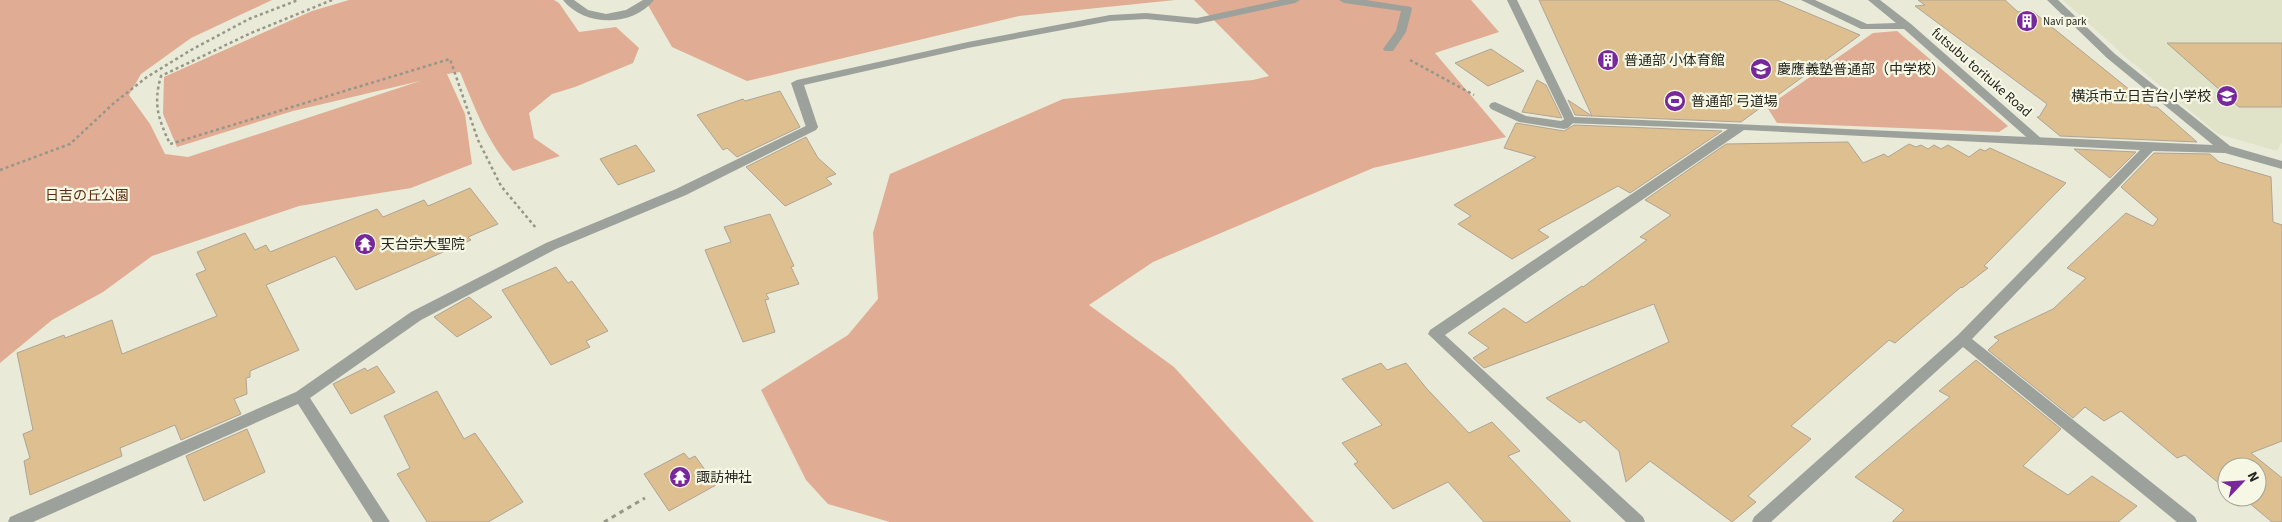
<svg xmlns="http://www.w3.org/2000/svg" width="2282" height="522" font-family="'Source Sans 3','Noto Sans JP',sans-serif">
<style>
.built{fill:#e1e3c8}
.green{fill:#e0ac93}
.building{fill:#debf90;stroke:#afa495}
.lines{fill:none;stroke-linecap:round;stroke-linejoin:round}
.path-far1{stroke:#979789;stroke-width:2.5;stroke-dasharray:3 3;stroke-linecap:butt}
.path{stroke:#979789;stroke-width:3;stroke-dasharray:4.5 4.5;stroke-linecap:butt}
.service{fill:#9ca19b;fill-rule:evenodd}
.minor{fill:#9ca19b;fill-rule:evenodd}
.labels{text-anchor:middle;stroke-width:4.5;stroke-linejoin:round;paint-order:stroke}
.far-poi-label{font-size:11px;fill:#26261f;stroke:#f6f8e5;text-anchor:start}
.poi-label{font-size:14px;fill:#26261f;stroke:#f6f8e5;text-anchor:start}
.street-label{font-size:14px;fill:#26261f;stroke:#f6f8e5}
.park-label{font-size:14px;fill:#5d2c10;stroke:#f6f8e5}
</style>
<rect width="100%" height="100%" fill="#e9ead7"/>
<polygon class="built" points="2063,0 2282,0 2282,142 2277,151 2218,134 2127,58"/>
<g class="green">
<path d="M0,0H272L191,38L141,74L129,95L150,124L165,154L188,157L420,81L293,111L177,147L163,114L164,77L312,11L349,0H554L559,3L579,32L616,27L639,48L633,63L575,87L552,94L529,113L534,138L560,156L513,171C487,142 475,108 460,72L447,74L465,114L472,164L411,188L299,206L152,256L103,292L52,320L0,363Z"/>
<polygon points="645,0 1175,0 1019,16 747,81 672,47"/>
<polygon points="1194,0 1471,0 1499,32 1435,53 1506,137 1373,168 1153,262 1089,305 1174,367 1314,522 890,522 828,504 806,480 761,390 848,335 878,299 873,233 890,174 1063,99 1253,80 1269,76"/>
<polygon points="1897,31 2008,126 1999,132 1777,123 1767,107 1873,33"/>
</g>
<g class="building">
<polygon points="1539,0 1777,0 1860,35 1741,122 1592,116"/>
<polygon points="1918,0 2005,0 2018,12 2032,11 2151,107 2157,107 2197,142 2060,136 2037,117 2039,117 2047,104 1915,6 1925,5"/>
<polygon points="2167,43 2282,43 2282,107 2239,107"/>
<polygon points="1491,49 1524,71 1488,86 1455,63"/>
<polygon points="1537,80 1546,85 1562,118 1522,112"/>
<polygon points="780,91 800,127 737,157 727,148 723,150 697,115 743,99 745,101"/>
<polygon points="1568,100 1592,116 1575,115"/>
<polygon points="1516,123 1564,131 1574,125 1722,131 1630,193 1618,186 1538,230 1549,237 1512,259 1458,224 1471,216 1454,205 1536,157 1504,148"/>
<polygon points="806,137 818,158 836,174 826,178 832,184 785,206 746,167"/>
<polygon points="1848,142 1863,163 1884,154 1888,157 1909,144 1916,147 1921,145 1928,149 1934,145 1941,149 1948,145 1969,157 1980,149 1985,151 1990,148 2066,183 1984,266 1988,268 1962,288 1961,287 1895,343 1889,340 1791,426 1811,439 1748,496 1756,502 1732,522 1650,461 1626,482 1619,451 1584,420 1580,423 1546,398 1669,342 1654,304 1484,368 1473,358 1489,348 1468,333 1504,308 1526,323 1582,286 1583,287 1647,240 1640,237 1671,215 1645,200 1726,144"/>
<polygon points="636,145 655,171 618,185 600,159"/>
<polygon points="2074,149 2136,152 2110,178"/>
<polygon points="2154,153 2210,154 2219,162 2271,177 2273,222 2282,225 2282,441 2251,453 2282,478 2282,522 2272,522 2242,497 2257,497 2257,467 2227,467 2227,490 2185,455 2177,458 2121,411 2104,421 2085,407 2073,418 1988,350 1999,340 1994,337 2053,309 2086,278 2067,268 2126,213 2153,226 2158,219 2121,187"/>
<polygon points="470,188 498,224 468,237 471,240 356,290 335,256 266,285 299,350 250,371 250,377 246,378 247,394 234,399 241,414 181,440 175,425 120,448 122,456 30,495 24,461 30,458 23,434 33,430 17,353 64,335 65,338 112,320 122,354 217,316 196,274 206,270 197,252 245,233 255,250 266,245 270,252 377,209 383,217 424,200 428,206"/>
<polygon points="770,214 794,266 791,267 799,284 766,294 769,299 765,300 775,332 743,342 705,250 731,242 724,227"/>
<polygon points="556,267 568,283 572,281 608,331 586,341 590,347 551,365 502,290"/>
<polygon points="469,297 492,317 457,337 434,317"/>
<polygon points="1976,360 2061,429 2023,466 2068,495 2092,476 2137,506 2118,522 1892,522 1904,510 1855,477 1950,397 1939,391"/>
<polygon points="1381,363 1387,370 1406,363 1427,389 1469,433 1492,422 1520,451 1508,456 1571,522 1484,522 1448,482 1393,509 1354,464 1358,462 1342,443 1382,425 1342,379"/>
<polygon points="377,366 395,392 351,414 333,384 365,368 367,371"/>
<polygon points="437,391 464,439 475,433 523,502 488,522 427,522 397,474 410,468 384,416"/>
<polygon points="247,429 265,472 204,501 186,456"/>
<polygon points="684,453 689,459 695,456 716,485 669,511 644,474"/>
</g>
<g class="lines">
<g class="path-far1">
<path d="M332,0L251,33L161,76C153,104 158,118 170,144L450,59L478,140L501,186L536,228"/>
<polyline points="1410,60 1474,95"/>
<polyline points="0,170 70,144 114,103 147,77 191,50 249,19 298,0"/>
</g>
<polyline class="path" points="604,522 645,498"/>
<g class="service">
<polygon points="1280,0 1300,0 1295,3 1197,24 1146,19 1110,21 968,48 804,85 818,127 812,131 806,127 791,83 797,80 968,42 1110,15 1146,13 1197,18"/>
<polygon points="1339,0 1366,0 1411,7 1412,9 1406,32 1393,51 1385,51 1383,49 1396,31 1401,11 1344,3"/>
<polygon points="1801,0 1815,0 1867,24 1896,23 1868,0 1880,0 1911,24 2043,140 2037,144 2033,143 1904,29 1861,29"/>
<polygon points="1495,102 1526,116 1561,121 1570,116 1576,120 1568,128 1564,129 1519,122 1491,109 1489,106 1491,103"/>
</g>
<g class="minor">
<path d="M563,0H574L588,10L606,14L626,10L643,0H654C633,27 584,27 563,0Z"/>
<polygon points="1507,0 1517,0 1574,117 2213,145 2107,58 2047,0 2058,0 2115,54 2230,146 2282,161 2282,169 2225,153 2153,151 1972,339 2195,517 2197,522 2177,522 1963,347 1771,522 1752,522 1754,517 1958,335 2140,150 1744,130 1445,335 1643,517 1645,522 1626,522 1428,334 1430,330 1728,129 1566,123"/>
<polygon points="812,123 816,124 818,127 816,130 686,195 556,249 421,320 310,398 390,522 373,522 298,404 33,522 8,522 10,517 296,392 411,312 546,243 676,189"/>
</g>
</g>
<defs>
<g id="building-disc" transform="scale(1.125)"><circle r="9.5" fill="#77299b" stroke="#f6f8e5"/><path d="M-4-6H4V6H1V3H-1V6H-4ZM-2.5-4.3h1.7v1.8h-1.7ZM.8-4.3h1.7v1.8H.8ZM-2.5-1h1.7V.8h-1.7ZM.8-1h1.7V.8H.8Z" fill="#fff"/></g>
<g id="school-disc" transform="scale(1.125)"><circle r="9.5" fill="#77299b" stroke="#f6f8e5"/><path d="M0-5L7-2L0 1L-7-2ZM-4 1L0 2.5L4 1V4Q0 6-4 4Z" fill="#fff"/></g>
<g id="stadium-disc" transform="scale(1.125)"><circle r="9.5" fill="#77299b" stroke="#f6f8e5"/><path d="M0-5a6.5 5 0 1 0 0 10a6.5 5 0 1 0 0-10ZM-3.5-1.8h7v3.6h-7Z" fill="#fff"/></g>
<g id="temple-disc" transform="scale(1.125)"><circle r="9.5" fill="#77299b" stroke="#f6f8e5"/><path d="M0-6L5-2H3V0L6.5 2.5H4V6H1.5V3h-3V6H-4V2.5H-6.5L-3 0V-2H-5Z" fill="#fff"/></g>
</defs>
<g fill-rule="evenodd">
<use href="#building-disc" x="2027" y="21"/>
<use href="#building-disc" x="1608" y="60"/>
<use href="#school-disc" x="1761" y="69"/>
<use href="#school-disc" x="2227" y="96"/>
<use href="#stadium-disc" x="1675" y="101"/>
<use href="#temple-disc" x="365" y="244"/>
<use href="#temple-disc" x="680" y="477"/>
</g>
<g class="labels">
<g class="far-poi-label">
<text x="2043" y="25">Navi park</text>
</g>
<g class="poi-label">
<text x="1624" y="65">普通部 小体育館</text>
<text x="1777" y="74">慶應義塾普通部（中学校）</text>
<text x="2211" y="101" text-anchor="end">横浜市立日吉台小学校</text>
<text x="1691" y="106">普通部 弓道場</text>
<text x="381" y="249">天台宗大聖院</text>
<text x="696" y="482">諏訪神社</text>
</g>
<g class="street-label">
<text transform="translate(1982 72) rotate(41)" y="5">futsubu torituke Road</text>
</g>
<g class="park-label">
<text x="87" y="200">日吉の丘公園</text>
</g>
</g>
<g transform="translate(2242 482) rotate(65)"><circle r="24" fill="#f6f8e5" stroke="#a3a496"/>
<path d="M0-4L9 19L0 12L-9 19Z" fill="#77299b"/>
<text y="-8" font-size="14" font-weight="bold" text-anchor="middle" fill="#26261f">N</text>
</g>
</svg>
